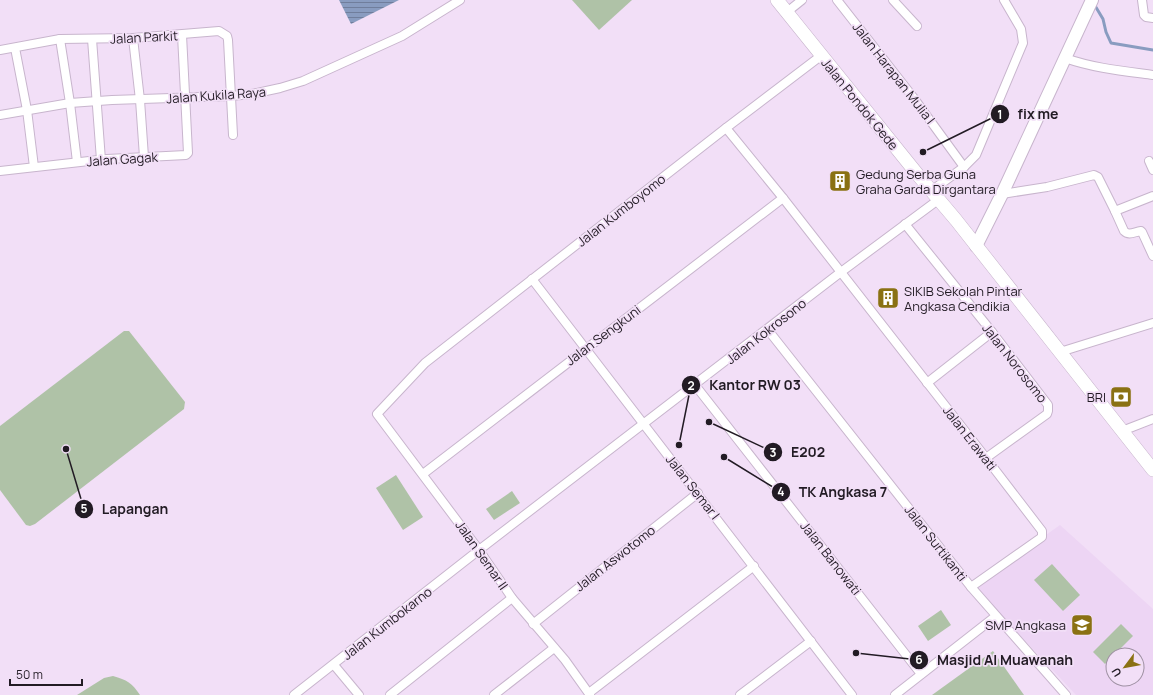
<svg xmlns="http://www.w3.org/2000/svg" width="1153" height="695" font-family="Manrope,sans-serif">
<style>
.built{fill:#edd5f4;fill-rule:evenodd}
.pitch{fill:#afc2a7}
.water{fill:url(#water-rules)}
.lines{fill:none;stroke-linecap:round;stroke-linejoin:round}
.stream{stroke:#899cc0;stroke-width:3}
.minor-casing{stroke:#c8b5cd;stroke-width:10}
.secondary-casing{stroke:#c8b5cd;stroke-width:14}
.primary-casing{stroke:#c8b5cd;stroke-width:14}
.minor{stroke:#fff;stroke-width:8}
.secondary{stroke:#fff;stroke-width:12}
.primary{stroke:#fff;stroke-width:13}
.labels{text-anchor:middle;stroke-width:3.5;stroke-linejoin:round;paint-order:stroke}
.street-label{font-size:13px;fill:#221b24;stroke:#f2dff7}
.poi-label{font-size:13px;fill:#221b24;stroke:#f2dff7;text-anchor:start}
.leader{fill:none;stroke:#221b24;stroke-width:1.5}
.callout-dot{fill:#221b24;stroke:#f2dff7;stroke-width:1.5}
.mark-label{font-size:12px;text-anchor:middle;font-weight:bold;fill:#fff}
.callout-label{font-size:14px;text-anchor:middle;font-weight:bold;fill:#221b24;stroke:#f2dff7;stroke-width:3.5;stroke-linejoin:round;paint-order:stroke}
</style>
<defs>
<pattern id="water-rules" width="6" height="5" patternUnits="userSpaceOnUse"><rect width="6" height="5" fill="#899cc0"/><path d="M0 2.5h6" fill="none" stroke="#707e9c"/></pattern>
</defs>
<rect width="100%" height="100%" fill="#f2dff7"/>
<path class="built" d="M1060,525L1153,609V695H1076L974,586ZM1113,655H1137V679H1113Z"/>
<g class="pitch">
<polygon points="572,0 632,0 599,30"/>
<polygon points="124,331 129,331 185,402 184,409 35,524 30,526 26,525 0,490 0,426"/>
<polygon points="396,475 423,517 403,530 376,488"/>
<polygon points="512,491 520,503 494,520 486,509"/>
<polygon points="1052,564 1080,595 1063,611 1034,580"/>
<polygon points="941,610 951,625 928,641 918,626"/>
<polygon points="1121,624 1133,636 1105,664 1093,652"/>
<polygon points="993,651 1024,695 932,695"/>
<path d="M113,676C127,680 132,683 140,695H77L104,678Z"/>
</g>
<polygon class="water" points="339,0 399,0 351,24"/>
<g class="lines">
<polyline class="stream" points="1094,4 1103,19 1106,32 1111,43 1153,50"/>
<g class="minor-casing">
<g id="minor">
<polyline points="837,0 913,97 964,167"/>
<polyline points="893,0 917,26"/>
<polyline points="1142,0 1144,15 1146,17 1153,18"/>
<polyline points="787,12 802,0"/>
<polyline points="133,38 140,100 144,157"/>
<polyline points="60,39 70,103 77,162"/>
<polyline points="92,39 101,160"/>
<polyline points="15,48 27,110 34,167"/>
<polyline points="0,50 60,39 133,38 219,31 227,36 228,40 233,135"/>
<path d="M1065,58C1093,68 1123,71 1153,75"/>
<polyline points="0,115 70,103 112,100 231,96 252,94 280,88 303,81 402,36 460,0"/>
<polyline points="726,128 822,55"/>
<polyline points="1149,161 1153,170"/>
<polyline points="0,171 107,159 186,155 188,153 182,35"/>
<polyline points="931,191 964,167 976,155 1023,43 1021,29 1004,0"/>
<polyline points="1002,194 1047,187 1094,175 1098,177 1115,211 1153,196"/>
<path d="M1115,211L1124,231C1129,236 1134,232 1141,231L1142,232L1153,256"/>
<polyline points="905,224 992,332 1048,405 1048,411 1047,414 986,458"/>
<polyline points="532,279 852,695"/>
<polyline points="768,330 971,587 1066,695"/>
<polyline points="1060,352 1153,323"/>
<polyline points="927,383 992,332"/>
<polyline points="695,385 921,674"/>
<polyline points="1122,431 1153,419"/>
<polyline points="423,474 783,198"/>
<polyline points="533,624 698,493"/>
<polyline points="334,665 359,695"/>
<polyline points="589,693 754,566"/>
<polyline points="294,695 479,550 841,272 938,200"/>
<polyline points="390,695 512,598"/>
<polyline points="494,695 554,648"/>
<polyline points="590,695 565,660 512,598 479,550 377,414 425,363 726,128 783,198 986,458 1042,531 1042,537 971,587"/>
<polyline points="740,695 811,641"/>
<polyline points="895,695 996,616"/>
</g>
</g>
<g class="secondary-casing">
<polyline id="secondary" points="976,246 1002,194 1092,0"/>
</g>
<g class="primary-casing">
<polyline id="primary" points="777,0 918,175 956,220 1153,470"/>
</g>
<use href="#minor" class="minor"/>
<use href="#secondary" class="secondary"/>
<use href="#primary" class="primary"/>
</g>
<defs>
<g id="building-square" transform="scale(1.15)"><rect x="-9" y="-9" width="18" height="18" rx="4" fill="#8a7113" stroke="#f2dff7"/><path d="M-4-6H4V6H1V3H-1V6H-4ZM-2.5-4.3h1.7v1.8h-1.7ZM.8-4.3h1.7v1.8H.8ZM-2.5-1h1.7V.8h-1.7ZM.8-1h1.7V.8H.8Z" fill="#fff"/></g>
<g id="bank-square" transform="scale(1.15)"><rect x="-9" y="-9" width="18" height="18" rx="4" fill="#8a7113" stroke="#f2dff7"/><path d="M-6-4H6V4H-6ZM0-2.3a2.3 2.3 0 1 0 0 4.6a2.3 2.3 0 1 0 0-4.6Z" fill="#fff"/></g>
<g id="school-square" transform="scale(1.15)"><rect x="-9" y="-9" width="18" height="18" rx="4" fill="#8a7113" stroke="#f2dff7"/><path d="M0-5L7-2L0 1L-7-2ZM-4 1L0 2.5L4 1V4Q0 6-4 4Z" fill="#fff"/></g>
</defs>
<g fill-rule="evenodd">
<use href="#building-square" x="840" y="181"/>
<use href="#building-square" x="888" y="298"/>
<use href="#bank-square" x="1121" y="397"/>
<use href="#school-square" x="1082" y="625"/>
</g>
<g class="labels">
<g class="street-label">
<text transform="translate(144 37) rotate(-3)" y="5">Jalan Parkit</text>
<text transform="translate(894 73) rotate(52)" y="5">Jalan Harapan Mulia I</text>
<text transform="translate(216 95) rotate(-4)" y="5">Jalan Kukila Raya</text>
<text transform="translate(860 104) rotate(51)" y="5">Jalan Pondok Gede</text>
<text transform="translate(122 159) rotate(-4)" y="5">Jalan Gagak</text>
<text transform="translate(621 210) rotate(-38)" y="5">Jalan Kumboyomo</text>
<text transform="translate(766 331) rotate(-38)" y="5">Jalan Kokrosono</text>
<text transform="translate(603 335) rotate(-37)" y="5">Jalan Sengkuni</text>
<text transform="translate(1015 363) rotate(52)" y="5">Jalan Norosomo</text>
<text transform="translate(970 438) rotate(52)" y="5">Jalan Erawati</text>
<text transform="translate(693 487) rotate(52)" y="5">Jalan Semar I</text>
<text transform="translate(936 543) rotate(52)" y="5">Jalan Surtikanti</text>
<text transform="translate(482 555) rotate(55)" y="5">Jalan Semar II</text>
<text transform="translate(615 558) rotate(-38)" y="5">Jalan Aswotomo</text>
<text transform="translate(831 558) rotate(52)" y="5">Jalan Banowati</text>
<text transform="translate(387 623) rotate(-38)" y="5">Jalan Kumbokarno</text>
</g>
<g class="poi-label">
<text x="856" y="179">Gedung Serba Guna<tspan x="856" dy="15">Graha Garda Dirgantara</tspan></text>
<text x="904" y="296">SIKIB Sekolah Pintar<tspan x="904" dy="15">Angkasa Cendikia</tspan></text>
<text x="1106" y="402" text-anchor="end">BRI</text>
<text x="1066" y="630" text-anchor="end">SMP Angkasa</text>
</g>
</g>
<path class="leader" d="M923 152L1000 114M679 445L691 385M709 422L773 452M724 457L781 492M66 449L84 509M856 653L919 660"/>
<g class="callout-dot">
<circle cx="923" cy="152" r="4"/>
<circle cx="679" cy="445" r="4"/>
<circle cx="709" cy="422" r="4"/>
<circle cx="724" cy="457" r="4"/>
<circle cx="66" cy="449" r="4"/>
<circle cx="856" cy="653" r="4"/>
<circle cx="1000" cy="114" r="10"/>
<circle cx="691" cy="385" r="10"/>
<circle cx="773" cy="452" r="10"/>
<circle cx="781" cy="492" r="10"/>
<circle cx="84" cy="509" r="10"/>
<circle cx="919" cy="660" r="10"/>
</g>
<g class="mark-label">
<text x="1000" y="119">1</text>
<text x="691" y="390">2</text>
<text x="773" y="457">3</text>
<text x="781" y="496">4</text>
<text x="84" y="513">5</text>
<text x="919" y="664">6</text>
</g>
<g class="callout-label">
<text x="1038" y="119">fix me</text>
<text x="755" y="390">Kantor RW 03</text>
<text x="808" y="457">E202</text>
<text x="843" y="497">TK Angkasa 7</text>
<text x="135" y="514">Lapangan</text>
<text x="1005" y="665">Masjid Al Muawanah</text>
</g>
<g transform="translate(1125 667) rotate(238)"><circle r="19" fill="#f2dff7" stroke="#9f91a3"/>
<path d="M0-3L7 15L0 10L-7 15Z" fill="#8a7113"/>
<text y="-6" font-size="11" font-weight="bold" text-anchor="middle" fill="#221b24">U</text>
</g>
<path d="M10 679v6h72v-6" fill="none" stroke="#221b24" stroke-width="2"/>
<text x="16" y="679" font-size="12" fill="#221b24" stroke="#f2dff7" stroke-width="3" paint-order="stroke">50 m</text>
</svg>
